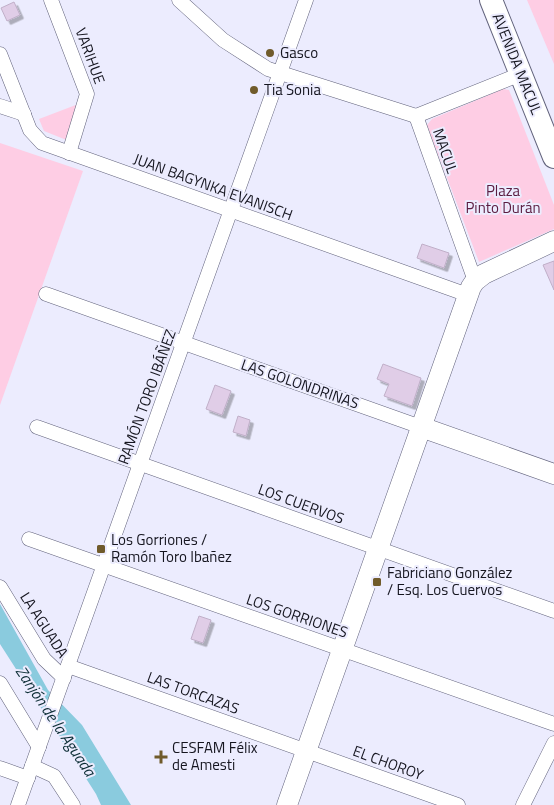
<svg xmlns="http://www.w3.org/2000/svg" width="554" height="805" font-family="'Titillium Web',sans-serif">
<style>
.green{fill:#fecde4}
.water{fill:#8acbde}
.building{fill:#e0cde7;stroke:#c0afc8;filter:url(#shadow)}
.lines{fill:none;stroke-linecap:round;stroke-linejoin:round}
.street-casing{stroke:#62637c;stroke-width:15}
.secondary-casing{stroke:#62637c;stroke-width:21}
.primary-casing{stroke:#62637c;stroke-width:24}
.street{stroke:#fff;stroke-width:14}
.secondary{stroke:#fff;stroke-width:20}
.primary{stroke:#fff;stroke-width:22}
.poi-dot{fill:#705b2b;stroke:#ececfe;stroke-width:2}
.labels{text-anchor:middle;stroke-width:4;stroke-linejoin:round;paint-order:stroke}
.poi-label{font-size:15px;fill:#15151f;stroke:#ececfe;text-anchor:start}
.street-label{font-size:15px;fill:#15151f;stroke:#ececfe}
.park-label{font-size:15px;fill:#5b1c40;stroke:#ececfe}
.water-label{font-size:16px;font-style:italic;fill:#0d2e36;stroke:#ececfe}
</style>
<defs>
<filter id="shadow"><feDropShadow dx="3.5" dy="3.5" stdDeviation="0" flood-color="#0004"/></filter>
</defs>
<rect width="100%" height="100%" fill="#ececfe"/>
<g class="green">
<polygon points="527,0 554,0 554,64"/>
<polygon points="503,89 509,90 554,205 554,229 479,262 427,125 432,119"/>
<polygon points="81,103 69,141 44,131 39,119"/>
<polygon points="0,143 83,171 0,405"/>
</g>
<polygon class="water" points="0,604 48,690 82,725 131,805 101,805 96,794 0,644"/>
<g class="building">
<polygon points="14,2 20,15 7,21 1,8"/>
<polygon points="422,244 449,253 444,268 417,258"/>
<polygon points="554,261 554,290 543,265"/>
<polygon points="383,364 421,378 412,406 384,396 389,384 377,379"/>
<polygon points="215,385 231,391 222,415 206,409"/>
<polygon points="238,416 250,420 246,436 233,432"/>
<polygon points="199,616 211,620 203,643 191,639"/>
</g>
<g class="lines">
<g class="street-casing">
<g id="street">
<polyline points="51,0 87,94 69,153"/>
<polyline points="179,0 223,40 268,69 416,116 521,74"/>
<polyline points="0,54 30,130 42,143 468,295"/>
<polyline points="0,106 24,114"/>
<polyline points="416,116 475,281"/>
<polyline points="46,294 421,427"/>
<polyline points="37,427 554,611"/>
<polyline points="29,539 554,724"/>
<polyline points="0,587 44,659 64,678"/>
<polyline points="68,666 458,805"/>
<polyline points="0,683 39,747"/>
<polyline points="32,766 54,776 73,805"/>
<polyline points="0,768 28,778"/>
<polyline points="18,805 306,0"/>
<polyline points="523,805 554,743"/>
</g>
</g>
<g class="secondary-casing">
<g id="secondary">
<polyline points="421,427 554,474"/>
<polyline points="287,805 471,287 475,281 484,274 554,241"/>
</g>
</g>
<g class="primary-casing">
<polyline id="primary" points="491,0 554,157"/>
</g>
<use href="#street" class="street"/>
<use href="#secondary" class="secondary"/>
<use href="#primary" class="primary"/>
</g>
<g class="poi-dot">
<circle cx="270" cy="53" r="5"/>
<circle cx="254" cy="90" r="5"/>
<rect x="96" y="544" width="10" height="10" rx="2.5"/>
<rect x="372" y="577" width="10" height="10" rx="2.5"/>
<path d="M158.5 749.5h5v5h5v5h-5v5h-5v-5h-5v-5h5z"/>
</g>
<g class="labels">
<g class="poi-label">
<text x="280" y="58">Gasco</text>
<text x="264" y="95">Tia Sonia</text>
<text x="111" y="545">Los Gorriones /<tspan x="111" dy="17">Ramón Toro Ibañez</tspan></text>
<text x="387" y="578">Fabriciano González<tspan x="387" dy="17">/ Esq. Los Cuervos</tspan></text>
<text x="172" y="753">CESFAM Félix<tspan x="172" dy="17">de Amesti</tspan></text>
</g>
<g class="street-label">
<text transform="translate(90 56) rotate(70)" y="5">VARIHUE</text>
<text transform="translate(517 64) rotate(68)" y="5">AVENIDA MACUL</text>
<text transform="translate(445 151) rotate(71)" y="5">MACUL</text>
<text transform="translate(213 187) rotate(20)" y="5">JUAN BAGYNKA EVANISCH</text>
<text transform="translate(300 384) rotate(19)" y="5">LAS GOLONDRINAS</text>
<text transform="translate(147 397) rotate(-70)" y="5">RAMÓN TORO IBÁÑEZ</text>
<text transform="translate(301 504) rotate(20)" y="5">LOS CUERVOS</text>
<text transform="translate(297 616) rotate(19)" y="5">LOS GORRIONES</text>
<text transform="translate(44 625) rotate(57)" y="5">LA AGUADA</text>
<text transform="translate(193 693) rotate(20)" y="5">LAS TORCAZAS</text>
<text transform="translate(388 763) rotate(20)" y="5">EL CHOROY</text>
</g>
<g class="park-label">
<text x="503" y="196">Plaza<tspan x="503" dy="17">Pinto Durán</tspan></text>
</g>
<g class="water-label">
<text transform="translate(56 721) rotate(56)" y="6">Zanjón de la Aguada</text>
</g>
</g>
</svg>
